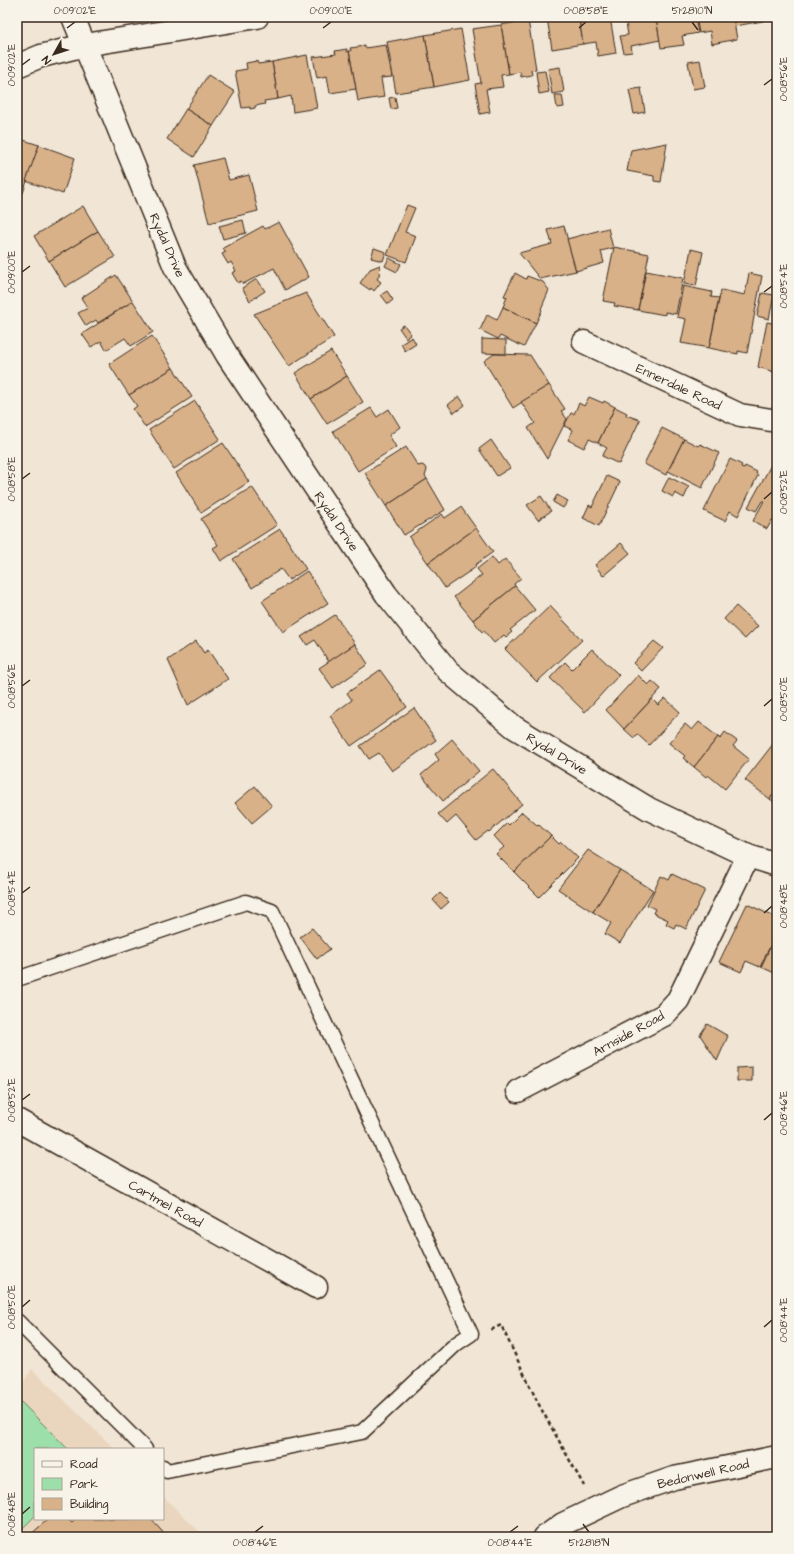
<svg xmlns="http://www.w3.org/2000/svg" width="794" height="1554" font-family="'Architects Daughter',sans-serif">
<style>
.built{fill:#ead6be}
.green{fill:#9cdfaa;stroke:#6c8464}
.building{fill:#d8b189;stroke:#3b2a1e}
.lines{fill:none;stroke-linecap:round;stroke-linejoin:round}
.service-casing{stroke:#3b2a1e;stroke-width:17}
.minor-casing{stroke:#3b2a1e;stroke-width:25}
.tertiary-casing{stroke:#3b2a1e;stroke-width:25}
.path{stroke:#3b2a1e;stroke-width:2.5;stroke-dasharray:4 3;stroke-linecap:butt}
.service{stroke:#f7f3e8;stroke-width:14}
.minor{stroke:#f7f3e8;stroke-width:22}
.tertiary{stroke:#f7f3e8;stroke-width:22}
.ticks{fill:none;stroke:#3b2a1e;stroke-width:1.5}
.labels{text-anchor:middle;stroke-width:3;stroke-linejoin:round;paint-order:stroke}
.street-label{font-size:13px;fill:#3b2a1e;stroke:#f7f3e8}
.neatline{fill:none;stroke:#3b2a1e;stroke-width:1.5}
.ticks-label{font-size:10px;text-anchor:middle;fill:#3b2a1e}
</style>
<rect width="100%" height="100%" fill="#f1e6d5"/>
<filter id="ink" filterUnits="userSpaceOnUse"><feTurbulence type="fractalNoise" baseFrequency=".025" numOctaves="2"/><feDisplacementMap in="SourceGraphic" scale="8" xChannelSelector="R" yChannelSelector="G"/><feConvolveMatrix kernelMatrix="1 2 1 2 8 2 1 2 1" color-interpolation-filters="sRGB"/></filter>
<g filter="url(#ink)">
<polygon class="built" points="32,1369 115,1449 35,1449 35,1519 163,1519 163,1496 205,1537 17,1537 17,1391"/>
<polygon class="green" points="17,1398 68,1449 35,1449 35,1516 17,1534"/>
<g class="building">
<polygon points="552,17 579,17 583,44 552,49 547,18"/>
<polygon points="579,17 610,17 616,53 598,56 596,42 583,44"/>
<polygon points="625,17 656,17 660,40 631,46 632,52 624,53 620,36 628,35"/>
<polygon points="656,17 695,17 698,33 682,36 684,45 661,48"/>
<polygon points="696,17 733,17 737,39 712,44 710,31 699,33"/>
<polygon points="733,17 763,17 763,21 735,26"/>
<polygon points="528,20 536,69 531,70 532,75 521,77 520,72 509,74 501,25"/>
<polygon points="501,25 509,74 501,75 503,87 486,89 490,112 480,114 475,84 481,83 472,29"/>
<polygon points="461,29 470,80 434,87 425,35"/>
<polygon points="425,35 434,87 396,93 387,42"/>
<polygon points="386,45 392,77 381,78 384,97 358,101 349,51 351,51 350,48 365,46 365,48"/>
<polygon points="347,49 347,52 349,51 356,89 330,93 327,76 317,78 313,57 336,54 335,51"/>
<polygon points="307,55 317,108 293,112 291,96 278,99 272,62"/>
<polygon points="700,60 705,87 693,89 688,62"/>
<polygon points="257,61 258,64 272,62 278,99 264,101 265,104 255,106 255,108 250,109 250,107 242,108 235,71 247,69 246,63"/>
<polygon points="560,67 564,92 552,94 548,69"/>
<polygon points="545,71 549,92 539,94 536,72"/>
<polygon points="208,75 235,92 213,126 186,109"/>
<polygon points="641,88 645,112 634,114 629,90"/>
<polygon points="555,95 562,95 564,107 557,108"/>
<polygon points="395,97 397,108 391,109 389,98"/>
<polygon points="186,109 213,126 194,157 167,139"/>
<polygon points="17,138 39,145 23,193 17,191"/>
<polygon points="667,143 661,182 654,181 654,176 627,171 631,150"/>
<polygon points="39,145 75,158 63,194 26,181"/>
<polygon points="223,158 229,180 249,175 258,211 209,223 194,165"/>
<polygon points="407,205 415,208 405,232 416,236 406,262 387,255"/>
<polygon points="83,206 98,231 49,261 34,236"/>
<polygon points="243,220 246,233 223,239 219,226"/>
<polygon points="279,222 309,277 285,290 274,268 243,284 241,281 238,283 232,273 236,271 231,262 228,264 222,254 226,252 223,248 263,226 265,229"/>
<polygon points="564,226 576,271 540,279 519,253 552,244 548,230"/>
<polygon points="608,228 613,248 601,251 604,263 576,271 567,239"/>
<polygon points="98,231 115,257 65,287 49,261"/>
<polygon points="614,247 649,254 638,310 614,306 615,303 603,301"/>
<polygon points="374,248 386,252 383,261 371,258"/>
<polygon points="691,249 703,252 696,286 684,284"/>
<polygon points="389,258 401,264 397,272 385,266"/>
<polygon points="380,265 379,276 377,279 381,282 374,291 371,288 370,290 360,283 370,269"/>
<polygon points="646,271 683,278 676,314 665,312 665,315 638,310"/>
<polygon points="515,273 526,279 527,276 543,282 549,290 541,309 542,310 536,323 503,307 507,297 504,296"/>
<polygon points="749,273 762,276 747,353 738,351 738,354 709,348 721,290 745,295"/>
<polygon points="116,275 133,301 98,323 96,320 86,326 78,313 88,308 81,298"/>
<polygon points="257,279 265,291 250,301 242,288"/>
<polygon points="683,286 712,292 711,297 719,298 709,348 681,343 686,319 677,317"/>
<polygon points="387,291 393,300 388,304 381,295"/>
<polygon points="306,293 334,337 289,366 254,314"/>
<polygon points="762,293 774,295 769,319 757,316"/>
<polygon points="133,301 153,332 131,346 125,338 106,350 101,341 91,347 82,334"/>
<polygon points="503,307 536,323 524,347 500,336 498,339 480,330 487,315 497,320"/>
<polygon points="767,322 777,324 777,373 758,367"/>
<polygon points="404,325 411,334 406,338 399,328"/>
<polygon points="152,336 173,368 129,395 109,364"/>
<polygon points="412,337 416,344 405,351 401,344"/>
<polygon points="482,339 506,340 506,354 482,353"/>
<polygon points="331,351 347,376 311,399 295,373"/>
<polygon points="494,354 530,355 549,385 513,408 484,361"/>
<polygon points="173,368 192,397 145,427 133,409 137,406 129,395"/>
<polygon points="347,376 363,402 327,424 311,399"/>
<polygon points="549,385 565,409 561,411 567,419 547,459 528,428 535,423 521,402"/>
<polygon points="459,396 465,405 454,413 448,405"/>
<polygon points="589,397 603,403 604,401 615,407 598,443 589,439 584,448 568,440 573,430 564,426 571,413 574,414 579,403 584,406"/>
<polygon points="195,401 220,439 174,469 149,430"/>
<polygon points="615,407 627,413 626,415 640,420 619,464 602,456 607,448 598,443"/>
<polygon points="371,408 377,417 389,409 400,427 389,435 396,447 358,471 333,431"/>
<polygon points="662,428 684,439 666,475 644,464"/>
<polygon points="684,439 698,446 700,444 719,453 702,488 668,471"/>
<polygon points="491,440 510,468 497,476 479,449"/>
<polygon points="223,443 249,482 201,513 176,473"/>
<polygon points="406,447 418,466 422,465 424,466 427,470 425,476 427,479 386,506 365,473"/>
<polygon points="730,459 742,465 741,467 744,468 745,466 757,472 756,474 758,475 738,516 730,511 725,521 704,511"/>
<polygon points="771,465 777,468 777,522 772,520 767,529 753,521 764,501 762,501 756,511 748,507"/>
<polygon points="607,476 620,482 599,526 583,518 589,505 592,507"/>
<polygon points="669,477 689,487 684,498 675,493 673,497 662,491"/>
<polygon points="427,479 445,510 404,535 386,506"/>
<polygon points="252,487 277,525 221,561 213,548 218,545 201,519"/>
<polygon points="557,495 568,501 563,508 553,502"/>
<polygon points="541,496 551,511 538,520 527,505"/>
<polygon points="461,507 476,528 428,563 409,537 442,514 445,518"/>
<polygon points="476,528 493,552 475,565 476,567 445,588 428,563"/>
<polygon points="280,529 306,569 289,580 281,569 252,588 233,559"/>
<polygon points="621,543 630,553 603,576 595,565"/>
<polygon points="492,557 498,565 505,559 521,578 514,584 515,586 473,620 454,597 482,575 477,569"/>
<polygon points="307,571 328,603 283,632 262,601"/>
<polygon points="515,586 535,610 510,630 512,632 506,637 504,635 494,643 484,631 482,632 473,620"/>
<polygon points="550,606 582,640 537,682 505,649"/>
<polygon points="736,606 758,626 745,639 724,619"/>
<polygon points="335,615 355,644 329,662 315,640 307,645 301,637"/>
<polygon points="196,641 204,653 208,650 228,679 188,705 168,660"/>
<polygon points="654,641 663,648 641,671 633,663"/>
<polygon points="355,644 368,664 333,688 319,668"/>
<polygon points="592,649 619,675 585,712 550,678 565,662 572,669"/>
<polygon points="380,670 407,707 351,746 330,716 352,700 347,693"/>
<polygon points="638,675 648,685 652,681 661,689 624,729 606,710"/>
<polygon points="665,698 680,712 649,745 637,734 634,738 624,729 652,699 658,705"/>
<polygon points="414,708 436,740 392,771 379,753 369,759 360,746"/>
<polygon points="699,722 718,737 694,767 683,758 685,756 669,743 685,724 692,730"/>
<polygon points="725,732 737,741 733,746 749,759 725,789 708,775 706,777 694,767 718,737 720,739"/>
<polygon points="452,739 479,771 443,801 421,775 439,760 435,754"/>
<polygon points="777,739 777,789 770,799 745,780"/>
<polygon points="493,769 522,804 489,832 488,831 476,840 456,816 447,824 438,814"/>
<polygon points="255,786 272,806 252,823 235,803"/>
<polygon points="777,789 777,804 770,799"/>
<polygon points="522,812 538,826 539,825 551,836 514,872 496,854 504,847 494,836 507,823 509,825"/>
<polygon points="551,836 559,844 561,842 578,858 539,897 514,872"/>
<polygon points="588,850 620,870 593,912 558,889"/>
<polygon points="620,870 653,890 620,943 605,934 611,923 593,912"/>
<polygon points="672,874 705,890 686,929 676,924 674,928 666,924 668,920 653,913 655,909 647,905 661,876 669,880"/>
<polygon points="440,893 449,902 441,909 433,900"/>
<polygon points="747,904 777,918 777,932 760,967 746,961 741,972 719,962"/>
<polygon points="312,928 330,949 317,959 300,937"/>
<polygon points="777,932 777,974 761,967"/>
<polygon points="707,1024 728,1036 717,1061 700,1035"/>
<polygon points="752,1067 752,1081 737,1081 737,1068"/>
<polygon points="48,1519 68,1519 72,1523 76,1519 151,1519 167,1537 28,1537"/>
</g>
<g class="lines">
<g class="service-casing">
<g id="service">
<polyline points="17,979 246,902 272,911 471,1334 456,1344 362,1432 167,1471 163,1467"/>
<polyline points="17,1321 145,1449"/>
</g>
</g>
<g class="minor-casing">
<g id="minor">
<polyline points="73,17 175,267 227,355 386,594 448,671 514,727 649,809 748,856 777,865"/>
<polyline points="17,66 41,56 85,45 257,17"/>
<polyline points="584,342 740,415 777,421"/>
<polyline points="518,1091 664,1015 678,1000 748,856"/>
<polyline points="17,1120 316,1287"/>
</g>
</g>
<g class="tertiary-casing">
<polyline id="tertiary" points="545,1537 563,1524 622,1496 674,1478 777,1457"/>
</g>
<polyline class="path" points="491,1330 501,1325 538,1403 584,1486"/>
<use href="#service" class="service"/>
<use href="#minor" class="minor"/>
<use href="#tertiary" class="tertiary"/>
</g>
</g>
<path class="ticks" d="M692,22L698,30M67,28L75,22M323,28L331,22M579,28L586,22M22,65L30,59M764,85L772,79M22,272L30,266M764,292L772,286M22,479L30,473M764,499L772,492M22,686L30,680M764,706L772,699M22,893L30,887M764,913L772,906M22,1100L30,1094M764,1120L772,1113M22,1307L30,1300M764,1327L772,1320M22,1514L30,1507M583,1524L589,1532M255,1532L263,1526M510,1532L518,1526"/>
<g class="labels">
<g class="street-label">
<text transform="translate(168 245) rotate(66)" y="5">Rydal Drive</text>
<text transform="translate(679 386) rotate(25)" y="5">Ennerdale Road</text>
<text transform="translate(337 521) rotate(56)" y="5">Rydal Drive</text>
<text transform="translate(557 753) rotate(31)" y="5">Rydal Drive</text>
<text transform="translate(628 1033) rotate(-29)" y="5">Arnside Road</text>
<text transform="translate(166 1203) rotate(29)" y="5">Cartmel Road</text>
<text transform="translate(703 1473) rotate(-13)" y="5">Bedonwell Road</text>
</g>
</g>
<rect width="794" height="1554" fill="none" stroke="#f7f3e8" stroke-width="44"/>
<rect x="34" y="1448" width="130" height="72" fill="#f7f3e8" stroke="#aca397"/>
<rect x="42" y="1461" width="20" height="6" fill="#f7f3e8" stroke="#aca397"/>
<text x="70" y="1468" font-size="12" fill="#3b2a1e">Road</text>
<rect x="42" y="1478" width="20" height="12" fill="#9cdfaa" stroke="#aca397"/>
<text x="70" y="1488" font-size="12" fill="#3b2a1e">Park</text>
<rect x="42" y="1498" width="20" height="12" fill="#d8b189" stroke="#aca397"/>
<text x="70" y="1508" font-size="12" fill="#3b2a1e">Building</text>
<g transform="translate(54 54) rotate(231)" stroke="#f7f3e8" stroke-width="3" paint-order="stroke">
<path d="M0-3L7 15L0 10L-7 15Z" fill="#3b2a1e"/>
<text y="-6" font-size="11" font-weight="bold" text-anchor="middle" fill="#3b2a1e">N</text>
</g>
<rect x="22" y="22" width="750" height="1510" class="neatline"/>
<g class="ticks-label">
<text x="75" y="14">0°09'02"E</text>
<text x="331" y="14">0°09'00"E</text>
<text x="586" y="14">0°08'58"E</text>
<text x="692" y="14">51°28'10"N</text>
<text transform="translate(11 65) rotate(-90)" y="4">0°09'02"E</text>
<text transform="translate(783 79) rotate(-90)" y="4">0°08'56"E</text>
<text transform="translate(11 272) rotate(-90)" y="4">0°09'00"E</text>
<text transform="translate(783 286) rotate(-90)" y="4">0°08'54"E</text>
<text transform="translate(11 479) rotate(-90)" y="4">0°08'58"E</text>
<text transform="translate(783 492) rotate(-90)" y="4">0°08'52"E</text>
<text transform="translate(11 686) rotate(-90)" y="4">0°08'56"E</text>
<text transform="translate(783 699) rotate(-90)" y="4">0°08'50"E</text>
<text transform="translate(11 893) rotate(-90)" y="4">0°08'54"E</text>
<text transform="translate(783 906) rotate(-90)" y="4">0°08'48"E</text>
<text transform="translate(11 1100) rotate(-90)" y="4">0°08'52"E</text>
<text transform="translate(783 1113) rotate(-90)" y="4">0°08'46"E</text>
<text transform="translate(11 1307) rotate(-90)" y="4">0°08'50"E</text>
<text transform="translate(783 1320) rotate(-90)" y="4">0°08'44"E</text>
<text transform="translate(11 1514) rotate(-90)" y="4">0°08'48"E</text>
<text x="255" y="1546">0°08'46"E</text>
<text x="510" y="1546">0°08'44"E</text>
<text x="589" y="1546">51°28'18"N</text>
</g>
</svg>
